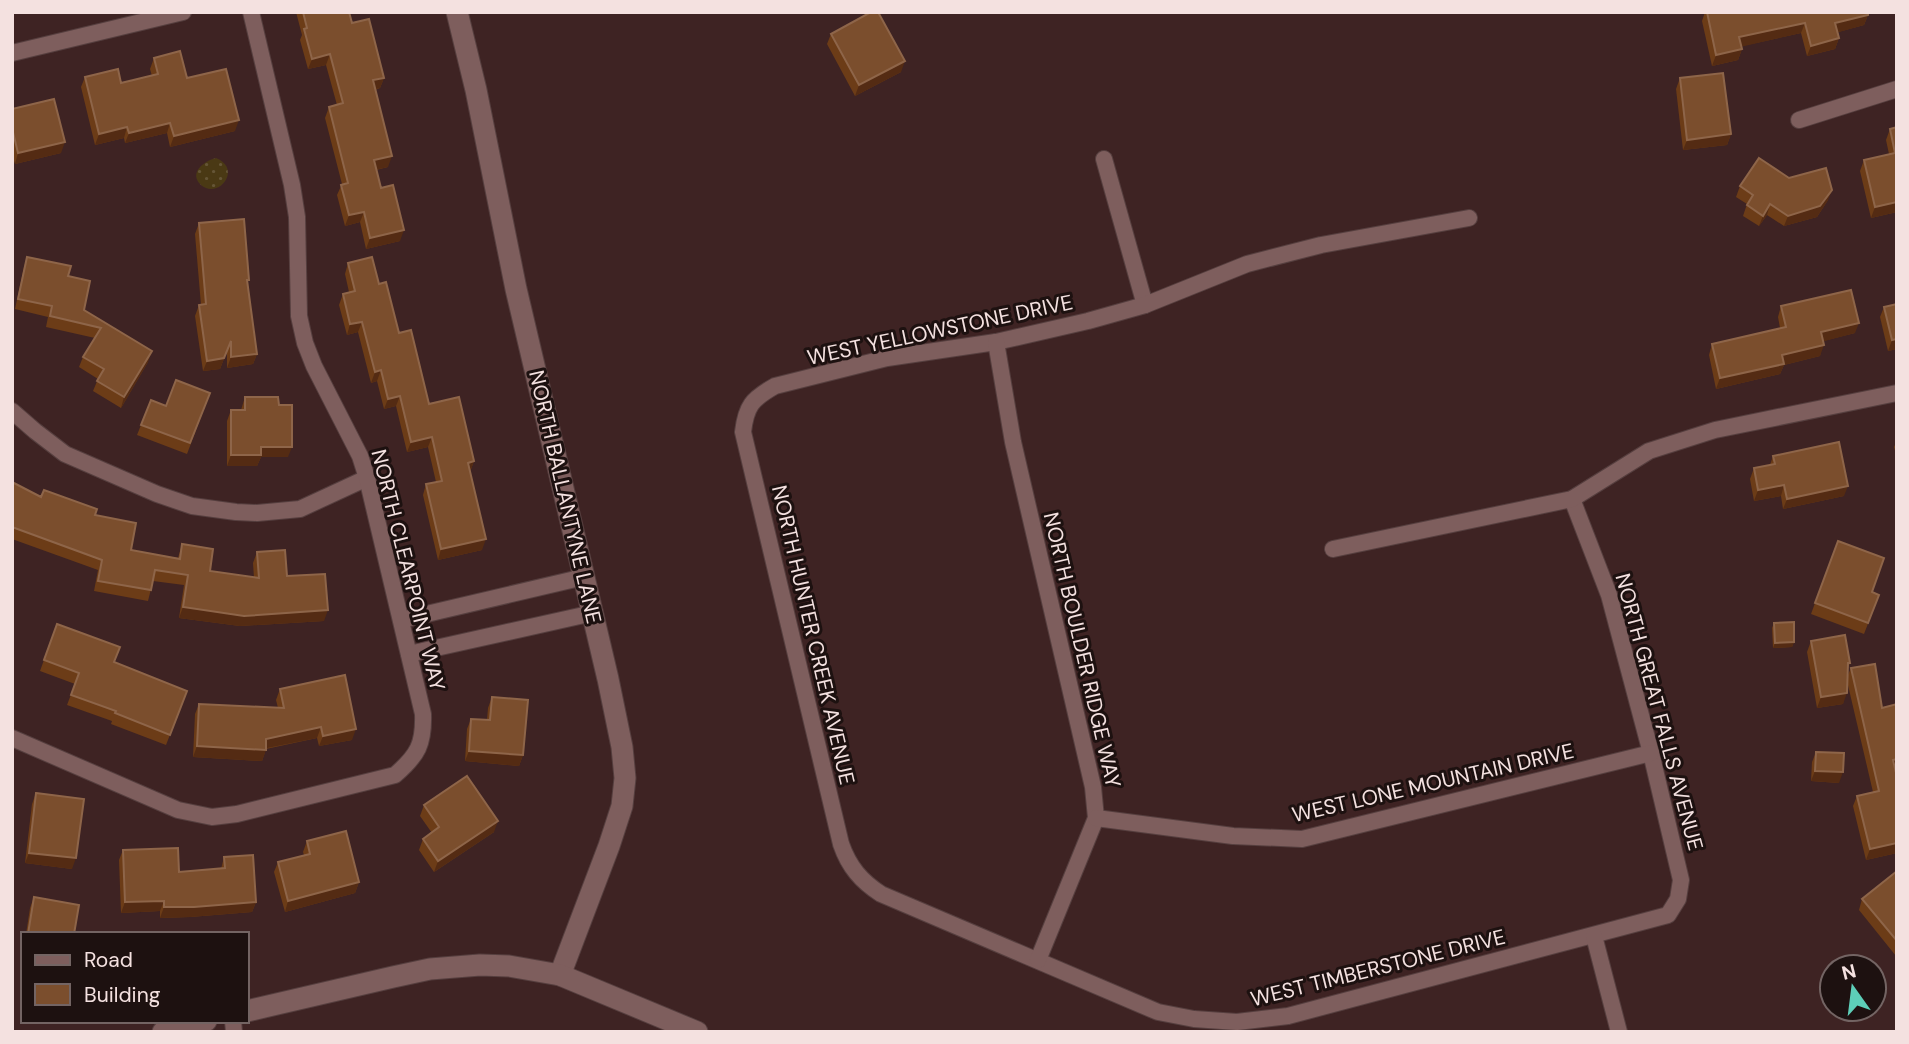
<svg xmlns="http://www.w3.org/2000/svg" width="1909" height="1044" font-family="'DM Sans',sans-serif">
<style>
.grass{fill:url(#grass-dots)}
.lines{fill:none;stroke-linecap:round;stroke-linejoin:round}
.street-casing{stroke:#563f3f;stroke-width:18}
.secondary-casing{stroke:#563f3f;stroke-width:23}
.street{stroke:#7e5e5d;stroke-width:16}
.secondary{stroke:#7e5e5d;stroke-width:21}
.wall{fill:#6c3c17}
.shaded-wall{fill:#542b13}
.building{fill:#7b4e2d;stroke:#8e6549;stroke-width:2}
.labels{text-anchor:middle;stroke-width:6;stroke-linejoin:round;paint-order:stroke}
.street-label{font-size:21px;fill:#f4e1e0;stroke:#1d1110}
</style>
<defs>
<pattern id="grass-dots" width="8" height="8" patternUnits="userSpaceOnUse" patternTransform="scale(1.75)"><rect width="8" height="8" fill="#4a3914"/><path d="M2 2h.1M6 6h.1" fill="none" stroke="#655536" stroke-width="1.8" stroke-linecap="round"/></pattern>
</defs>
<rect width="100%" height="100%" fill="#3e2323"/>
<path class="grass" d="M216,158C243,169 218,200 201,185C188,173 204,161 216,158Z"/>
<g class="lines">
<g class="street-casing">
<g id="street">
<polyline points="12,53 183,12"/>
<polyline points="1799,120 1897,89"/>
<polyline points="1104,159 1145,305"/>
<path d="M1469,218L1321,245L1247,264L1145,305L1088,321L996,342L887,358L775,386C752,399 746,406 743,432L841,844C849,867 861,881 881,894L1158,1012L1194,1019L1237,1022L1288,1016L1668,915L1678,899L1681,880L1651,753L1609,595L1572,499"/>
<polyline points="996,342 1013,442 1093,787 1096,818 1038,960"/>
<polyline points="12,411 35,431 65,454 157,494 192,506 236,512 257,513 300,509 367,478"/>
<polyline points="1333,549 1572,499 1649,451 1715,430 1897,393"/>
<polyline points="401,620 584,577"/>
<polyline points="409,654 593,613"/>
<path d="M12,738L178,810L212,817L237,814L395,775C418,755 424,744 423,714L367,478L360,456L314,366L305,343L299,316L297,217L292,185L251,12"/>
<polyline points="1096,818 1233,836 1302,839 1651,753"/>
<polyline points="1594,936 1619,1032"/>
<polyline points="233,1021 234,1032"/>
</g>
</g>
<g class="secondary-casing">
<g id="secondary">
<polyline points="457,12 476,90 516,289 608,679 622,747 625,778 622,806 609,846 560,975"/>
<polyline points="247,1011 393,977 430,969 480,965 509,966 560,975 697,1032"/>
<polyline points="163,1032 206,1021"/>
</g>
</g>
<use href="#street" class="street"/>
<use href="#secondary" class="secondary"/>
</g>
<g class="wall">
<polygon points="296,12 349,12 352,23 384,78 380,88 375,90 388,167 376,170 381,188 400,241 366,249 360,222 345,226 337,195 342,184 325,118 329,107 337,105 326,65 308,69 300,40 302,35"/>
<polygon points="1705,12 1868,12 1868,15 1864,25 1838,32 1839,38 1835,49 1807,56 1801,33 1742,46 1742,49 1738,60 1712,66 1702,21"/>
<polygon points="831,34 901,72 855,96 827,44"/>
<polygon points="154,58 187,78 235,131 170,147 167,133 125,143 124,138 95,145 81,87 85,77 121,83 152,76 150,69"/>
<polygon points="1680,78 1731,134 1727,145 1683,150 1676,89"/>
<polygon points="12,109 61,153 15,164 12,155"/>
<polygon points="1897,127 1897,212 1871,218 1860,171 1864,160 1889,154 1886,140 1890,129"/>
<polygon points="1789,178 1828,200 1817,217 1784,226 1767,215 1759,226 1743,216 1747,204 1736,197 1740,186"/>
<polygon points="199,223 248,285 257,354 253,364 227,368 227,351 220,369 203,371 195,316 199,305 201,305 195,234"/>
<polygon points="27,257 68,276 84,310 148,362 121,408 93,391 98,379 79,367 83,357 95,338 46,327 48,317 15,309 24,267"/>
<polygon points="348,263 379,284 429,404 474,461 470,472 482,550 438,560 423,495 426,484 436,482 428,447 407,452 396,406 384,409 377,381 371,383 358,332 347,335 339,305 343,294 349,292 345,274"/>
<polygon points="1897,304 1897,349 1888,351 1880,317 1884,307"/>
<polygon points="1781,306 1855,333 1823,341 1820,356 1784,365 1780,374 1716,389 1709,355 1712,344 1780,328 1778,317"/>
<polygon points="210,393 187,454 137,435 151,400 166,406"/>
<polygon points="245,397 279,405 288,457 261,457 257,466 227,466 227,421 231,410 241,410"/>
<polygon points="1897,440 1897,458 1894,447"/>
<polygon points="1773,456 1844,496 1783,509 1781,496 1754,501 1750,479 1754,468 1770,465"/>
<polygon points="12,482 41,497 95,515 131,550 178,558 182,544 210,571 254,578 253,563 257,552 287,576 324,621 240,626 179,618 184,585 153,581 148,601 94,591 98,570 12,539"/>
<polygon points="1838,541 1872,592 1879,595 1864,634 1811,614"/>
<polygon points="1774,623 1794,642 1792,647 1773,648 1772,628"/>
<polygon points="57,624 114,662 187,691 166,745 111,724 112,721 67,705 75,684 40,671"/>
<polygon points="1811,641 1850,663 1848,668 1847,677 1851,668 1882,708 1897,777 1897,853 1866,860 1853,806 1857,796 1873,792 1847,681 1843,704 1817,708 1807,652"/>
<polygon points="280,689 352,740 319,746 317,738 266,749 262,761 193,757 195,714 199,704 278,708 276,700"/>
<polygon points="492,697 523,755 519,766 465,761 467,729 471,719 487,720 488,708"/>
<polygon points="1816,752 1839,783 1811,781 1812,762"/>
<polygon points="36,793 72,869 25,863 32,804"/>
<polygon points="424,805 494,832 434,872 419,850 423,839 432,833 420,816"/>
<polygon points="307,841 359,882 355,893 285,912 274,872 278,862 304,855 303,852"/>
<polygon points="123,850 179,872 221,869 224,857 256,902 252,912 190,917 160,918 160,911 121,913 119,860"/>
<polygon points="1897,871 1897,955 1896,956 1859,910 1862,899"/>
<polygon points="34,897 74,934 26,934 30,908"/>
</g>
<g class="shaded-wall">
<polygon points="1868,15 1864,25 1832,34 1835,23"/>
<polygon points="1805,23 1801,33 1736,48 1739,37"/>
<polygon points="1839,38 1835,49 1807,56 1811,46"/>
<polygon points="1742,49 1738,60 1712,66 1716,55"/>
<polygon points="330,54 326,65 308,69 312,59"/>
<polygon points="905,61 901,72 855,96 859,85"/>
<polygon points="384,78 380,88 369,91 373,80"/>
<polygon points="239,120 235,131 170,147 174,136"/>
<polygon points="170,123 167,133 125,143 129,133"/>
<polygon points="127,127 124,138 95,145 99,134"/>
<polygon points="1731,134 1727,145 1683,150 1687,140"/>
<polygon points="65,142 61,153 15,164 18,153"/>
<polygon points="392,156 388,167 370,171 374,160"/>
<polygon points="1832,190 1828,200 1817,217 1784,226 1788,216"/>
<polygon points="1897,202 1897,212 1871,218 1875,207"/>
<polygon points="1770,204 1767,215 1759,226 1763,216"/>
<polygon points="364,212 360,222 345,226 349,215"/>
<polygon points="404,230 400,241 366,249 370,238"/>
<polygon points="362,322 358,332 347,335 350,324"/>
<polygon points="1859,323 1855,333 1817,343 1821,332"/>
<polygon points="1897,339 1897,349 1888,351 1892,340"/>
<polygon points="1824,345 1820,356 1784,365 1780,374 1716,389 1720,378 1782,355"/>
<polygon points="152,351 148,362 121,408 124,397"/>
<polygon points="227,351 220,369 203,371 207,361"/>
<polygon points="257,354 253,364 227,368 231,357"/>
<polygon points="381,370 377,381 371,383 375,372"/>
<polygon points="400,396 396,406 384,409 388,399"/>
<polygon points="432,437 428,447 407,452 411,442"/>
<polygon points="261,447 292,447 288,457 261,457 257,466 227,466 231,455"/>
<polygon points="474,461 470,472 468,463"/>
<polygon points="1784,485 1781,496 1754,501 1758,490"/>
<polygon points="1848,486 1844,496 1783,509 1787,499"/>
<polygon points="486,539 482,550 438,560 441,549"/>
<polygon points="183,607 328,610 324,621 240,626 179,618"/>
<polygon points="1794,642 1792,647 1773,648 1775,643"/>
<polygon points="1847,693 1843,704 1817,708 1821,697"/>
<polygon points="321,727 317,738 262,749 266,739"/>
<polygon points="356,729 352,740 319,746 323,736"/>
<polygon points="197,746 266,750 262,761 193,757"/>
<polygon points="469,751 523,755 519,766 465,761"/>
<polygon points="1897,759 1897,769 1889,771 1893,760"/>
<polygon points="1815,771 1843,772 1839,783 1811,781"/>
<polygon points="498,821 494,832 434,872 438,861"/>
<polygon points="1897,843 1897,853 1866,860 1870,849"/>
<polygon points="29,853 76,858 72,869 25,863"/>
<polygon points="359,882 355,893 285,912 288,901"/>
<polygon points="164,901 160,911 121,913 125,902"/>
<polygon points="256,902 252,912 190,917 160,918 164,907"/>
</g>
<g class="building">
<polygon points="303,12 349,12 352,23 369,19 384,78 373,80 392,156 374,160 381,188 393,185 404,230 370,238 364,212 349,215 341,185 348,183 329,107 343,103 330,54 312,59 304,29 307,28"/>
<polygon points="871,12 878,12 905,61 859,85 831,34"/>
<polygon points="1707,12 1868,12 1868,15 1835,23 1839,38 1811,46 1805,23 1739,37 1742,49 1716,55"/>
<polygon points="180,51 187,78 226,69 239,120 174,136 170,123 129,133 127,127 99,134 85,77 118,69 121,83 158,74 154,58"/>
<polygon points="1723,73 1731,134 1687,140 1680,78"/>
<polygon points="54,99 65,142 18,153 12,128 12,109"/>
<polygon points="1897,127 1897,202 1875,207 1864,160 1895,153 1890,129"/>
<polygon points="1759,158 1789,178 1826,168 1832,190 1820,206 1788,216 1770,204 1763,216 1747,205 1753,195 1740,186"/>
<polygon points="244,219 249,280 247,280 257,354 231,357 231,341 224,358 207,361 199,305 206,304 199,223"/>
<polygon points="27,257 71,266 68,276 90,281 84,310 152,351 124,397 97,381 104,369 83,357 101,328 50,316 52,306 18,299"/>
<polygon points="372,257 379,284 386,282 399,333 411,330 429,404 459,397 474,461 468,463 486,539 441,549 426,484 442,481 432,437 411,442 400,396 388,399 381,370 375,372 362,322 350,324 343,294 355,291 348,263"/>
<polygon points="1851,290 1859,323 1821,332 1824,345 1782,355 1784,364 1720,378 1712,344 1786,327 1781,306"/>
<polygon points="1897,304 1897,339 1892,340 1884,307"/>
<polygon points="176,380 210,393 190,443 141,425 151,400 166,406"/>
<polygon points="245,397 278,397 279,405 292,405 292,447 261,447 261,455 231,455 231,410 245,410"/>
<polygon points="1839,442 1848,486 1787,499 1784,485 1758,490 1754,468 1775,464 1773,456"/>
<polygon points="12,482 41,497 44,490 97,509 95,515 136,523 131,550 180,559 182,544 213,549 210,571 259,578 257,552 285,550 287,576 325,574 328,610 244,616 183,607 188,575 155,570 151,590 98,581 102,560 12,527"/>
<polygon points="1838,541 1884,558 1872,592 1879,595 1868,623 1815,603"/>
<polygon points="1794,622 1794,642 1775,643 1774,623"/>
<polygon points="57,624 120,647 114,662 187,691 170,735 115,713 116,711 71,695 79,673 44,660"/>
<polygon points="1845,635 1850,663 1848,663 1847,693 1821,697 1811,641"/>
<polygon points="1875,664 1882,708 1897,704 1897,759 1893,760 1897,777 1897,843 1870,849 1857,796 1879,791 1851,668"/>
<polygon points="345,675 356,729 323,736 321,727 266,739 266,750 197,746 199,704 284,708 280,689"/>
<polygon points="492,697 528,700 523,755 469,751 471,719 490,720"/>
<polygon points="1816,752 1844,753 1843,772 1815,771"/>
<polygon points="467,776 498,821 438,861 423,839 439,827 424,805"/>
<polygon points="36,793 84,799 76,858 29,853"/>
<polygon points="346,831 359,882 288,901 278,862 310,854 307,841"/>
<polygon points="178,848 179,872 225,868 224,857 253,855 256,902 194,907 164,907 164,901 125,902 123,850"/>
<polygon points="1897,871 1897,941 1862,899"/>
<polygon points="34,897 79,905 74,934 28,934"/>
</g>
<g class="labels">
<g class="street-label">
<text transform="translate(940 330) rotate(-12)" y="7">WEST YELLOWSTONE DRIVE</text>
<text transform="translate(565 497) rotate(77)" y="7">NORTH BALLANTYNE LANE</text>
<text transform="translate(408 570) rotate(76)" y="7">NORTH CLEARPOINT WAY</text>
<text transform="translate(813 635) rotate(77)" y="7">NORTH HUNTER CREEK AVENUE</text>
<text transform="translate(1082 650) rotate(77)" y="7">NORTH BOULDER RIDGE WAY</text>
<text transform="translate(1659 712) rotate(75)" y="7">NORTH GREAT FALLS AVENUE</text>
<text transform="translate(1433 783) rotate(-13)" y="7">WEST LONE MOUNTAIN DRIVE</text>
<text transform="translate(1378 968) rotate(-14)" y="7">WEST TIMBERSTONE DRIVE</text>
</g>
</g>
<rect width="1909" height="1044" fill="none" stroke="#f4e1e0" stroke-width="28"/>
<rect x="21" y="932" width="228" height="91" fill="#1d1110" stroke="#736463" stroke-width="2"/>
<rect x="35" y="955" width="35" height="10" fill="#7e5e5d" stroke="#736463" stroke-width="2"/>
<text x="84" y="967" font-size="21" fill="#f4e1e0">Road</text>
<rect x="35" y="984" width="35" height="21" fill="#7b4e2d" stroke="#736463" stroke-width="2"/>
<text x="84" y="1002" font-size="21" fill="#f4e1e0">Building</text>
<g transform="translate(1853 988) rotate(346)"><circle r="33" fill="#1d1110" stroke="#736463" stroke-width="2"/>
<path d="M0-5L12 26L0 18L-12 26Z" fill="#5dceb8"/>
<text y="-10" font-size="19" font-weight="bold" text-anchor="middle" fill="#f4e1e0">N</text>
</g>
</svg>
